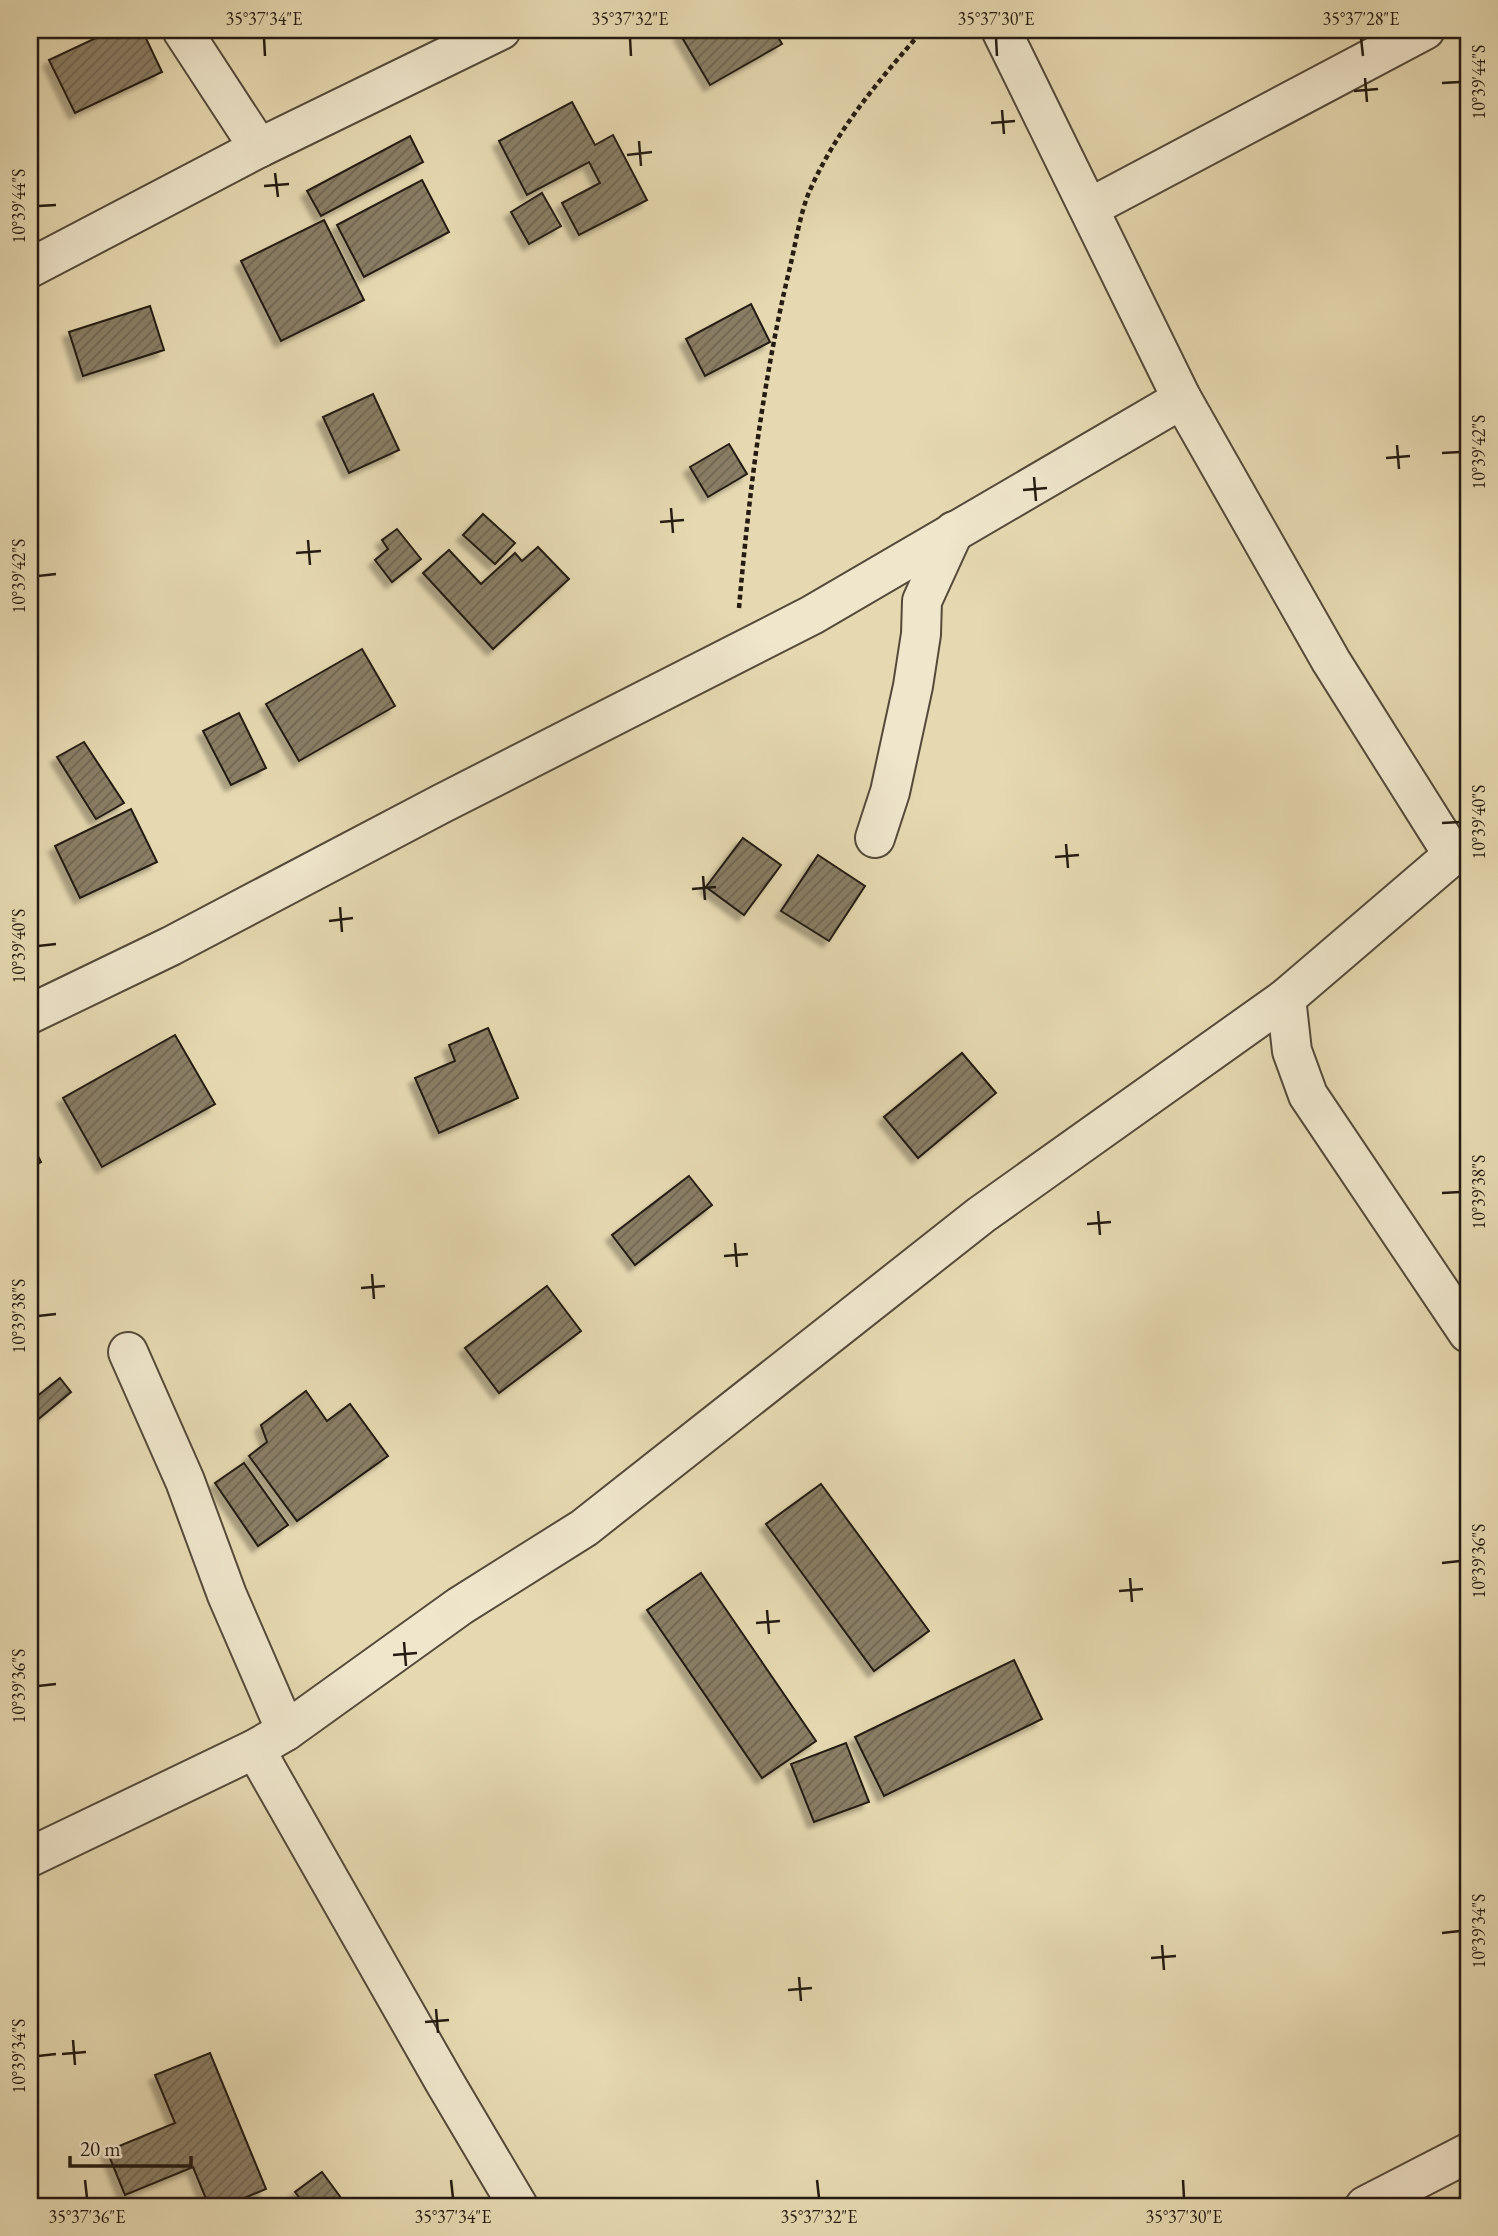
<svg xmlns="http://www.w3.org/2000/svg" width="1498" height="2236" font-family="'EB Garamond',serif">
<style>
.building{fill:url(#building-hatch);stroke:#241b12;stroke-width:2;filter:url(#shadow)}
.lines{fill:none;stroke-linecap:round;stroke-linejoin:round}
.minor-casing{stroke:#544a3a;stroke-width:42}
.tertiary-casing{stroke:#544a3a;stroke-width:42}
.path{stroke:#241b12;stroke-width:4.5;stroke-dasharray:5 3.5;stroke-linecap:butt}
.minor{stroke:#efe6cc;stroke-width:38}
.tertiary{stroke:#efe6cc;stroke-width:38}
.ticks{fill:none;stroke:#241b12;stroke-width:2.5}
.neatline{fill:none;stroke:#241b12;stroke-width:2.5}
.ticks-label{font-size:18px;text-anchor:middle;fill:#241b12}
</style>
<defs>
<pattern id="building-hatch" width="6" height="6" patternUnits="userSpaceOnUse" patternTransform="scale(1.75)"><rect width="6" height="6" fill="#897e65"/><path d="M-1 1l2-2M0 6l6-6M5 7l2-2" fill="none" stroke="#706652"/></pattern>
<filter id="shadow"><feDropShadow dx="-6" dy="6" stdDeviation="2" flood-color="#0004"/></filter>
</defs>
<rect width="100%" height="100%" fill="#e6d9b1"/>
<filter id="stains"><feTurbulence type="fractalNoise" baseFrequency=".00286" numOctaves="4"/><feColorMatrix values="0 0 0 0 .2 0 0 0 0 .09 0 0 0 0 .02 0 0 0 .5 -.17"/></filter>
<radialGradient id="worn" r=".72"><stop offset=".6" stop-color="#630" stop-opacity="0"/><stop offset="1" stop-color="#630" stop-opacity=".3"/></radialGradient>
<g class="building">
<polygon points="113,30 142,30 162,72 75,113 49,60"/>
<polygon points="687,30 774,30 782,44 710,85 680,34"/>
<polygon points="572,102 595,145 613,135 647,200 579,235 562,203 600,183 589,162 527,195 499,141"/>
<polygon points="410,136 423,162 321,216 307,191"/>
<polygon points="422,180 449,232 364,277 337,225"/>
<polygon points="542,193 561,226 529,244 511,212"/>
<polygon points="324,220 364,300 281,341 241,261"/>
<polygon points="751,304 770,342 705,376 686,339"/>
<polygon points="150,306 164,350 83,376 69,332"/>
<polygon points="373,394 399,450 349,473 323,417"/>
<polygon points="729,444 747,474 708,497 690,467"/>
<polygon points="483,514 515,543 495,564 463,535"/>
<polygon points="397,529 421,559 392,582 375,560 388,549 382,540"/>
<polygon points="538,547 569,579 493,649 423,573 449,550 481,584 515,553 522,561"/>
<polygon points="362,649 395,706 299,761 266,704"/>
<polygon points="239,713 266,768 231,785 203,731"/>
<polygon points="84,742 124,803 96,819 57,757"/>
<polygon points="131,809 157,862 80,898 55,846"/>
<polygon points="743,838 781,865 744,915 706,887"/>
<polygon points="818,855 865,886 829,941 781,911"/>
<polygon points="488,1028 518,1098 439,1133 415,1078 455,1061 449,1045"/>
<polygon points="175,1035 215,1104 102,1167 63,1098"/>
<polygon points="962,1053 996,1093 918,1158 884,1117"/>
<polygon points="30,1140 41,1162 30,1168"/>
<polygon points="689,1176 712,1205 635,1265 612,1235"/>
<polygon points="547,1286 581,1331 499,1393 465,1348"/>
<polygon points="60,1378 71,1392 30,1426 30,1402"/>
<polygon points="306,1391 327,1421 350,1404 388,1456 297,1521 249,1456 267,1442 261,1425"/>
<polygon points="244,1463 288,1525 258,1546 215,1483"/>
<polygon points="821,1484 929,1631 874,1671 766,1524"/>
<polygon points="701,1573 816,1741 762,1778 647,1610"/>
<polygon points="1014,1660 1042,1719 884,1796 855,1737"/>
<polygon points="846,1743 869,1802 814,1822 791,1764"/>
<polygon points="210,2053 266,2189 225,2206 209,2206 193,2167 125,2195 107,2151 175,2123 155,2075"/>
<polygon points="322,2172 347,2206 306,2206 295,2192"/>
</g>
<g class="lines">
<g class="minor-casing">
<g id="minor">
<polyline points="182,30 259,148"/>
<polyline points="1001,30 1182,399 1331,661 1453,855"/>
<polyline points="1089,208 1425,30"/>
<polyline points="875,838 890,792 913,686 921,634 922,601 954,531"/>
<polyline points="1286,998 1292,1051 1308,1095 1468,1333"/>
<polyline points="30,1014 171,946 441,804 812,615 1182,399"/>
<polyline points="128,1352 185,1481 227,1595 286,1731"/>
<polyline points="255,1749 444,2081 518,2206"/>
<polyline points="30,1857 255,1749 286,1731 460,1606 584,1528 981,1215 1286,998 1453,855 1468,849"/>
<polyline points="1365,2206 1468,2153"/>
</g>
</g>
<g class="tertiary-casing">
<polyline id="tertiary" points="30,268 259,148 501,30"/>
</g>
<path class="path" d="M739,608C749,494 763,379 790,267C796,242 800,213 810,190C837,129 880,79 923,30"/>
<use href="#minor" class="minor"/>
<use href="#tertiary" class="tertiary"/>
</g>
<path class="ticks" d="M264,38L265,56M630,38L631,56M996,38L997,56M1361,38L1363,56M1365,78L1367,102M1442,83L1460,82M1354,91L1378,89M1002,110L1004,134M991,123L1015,121M639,141L641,166M627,155L652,152M275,173L278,197M264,186L289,184M38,206L56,205M1397,445L1399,469M1442,453L1460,452M1386,458L1410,456M1034,477L1036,501M1023,490L1047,488M671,508L673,533M660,522L684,520M308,540L310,565M296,553L321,551M38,576L56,574M1442,823L1460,822M1066,844L1068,868M1055,857L1079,855M703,876L705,900M692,889L716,887M340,907L342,932M329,921L353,918M38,946L56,944M1442,1193L1460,1192M1098,1211L1100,1235M1087,1224L1111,1222M735,1243L737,1267M724,1256L748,1254M372,1274L374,1299M361,1288L385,1286M38,1316L56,1314M1442,1563L1460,1561M1130,1578L1132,1602M1119,1591L1143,1589M767,1610L769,1634M756,1623L780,1621M404,1642L406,1666M393,1655L417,1653M38,1686L56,1684M1442,1933L1460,1931M1162,1945L1164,1970M1151,1958L1176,1956M799,1977L801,2001M788,1990L812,1988M436,2009L438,2033M425,2022L449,2020M73,2040L75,2065M62,2054L86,2052M38,2056L56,2054M85,2180L87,2198M451,2180L453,2198M817,2180L819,2198M1183,2180L1184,2198"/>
<rect width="1498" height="2236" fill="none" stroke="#e6d9b1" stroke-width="77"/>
<path d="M70 2156v10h121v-10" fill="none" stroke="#241b12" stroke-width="3.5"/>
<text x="80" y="2156" font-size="21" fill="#241b12" stroke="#efe6cc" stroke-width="5" paint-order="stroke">20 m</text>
<rect x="38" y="38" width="1422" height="2160" class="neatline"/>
<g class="ticks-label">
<text x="264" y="25">35°37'34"E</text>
<text x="630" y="25">35°37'32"E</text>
<text x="996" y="25">35°37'30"E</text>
<text x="1361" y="25">35°37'28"E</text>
<text transform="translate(1479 82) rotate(-90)" y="6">10°39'44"S</text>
<text transform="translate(19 206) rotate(-90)" y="6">10°39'44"S</text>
<text transform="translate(1479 452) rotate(-90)" y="6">10°39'42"S</text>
<text transform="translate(19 576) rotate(-90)" y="6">10°39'42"S</text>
<text transform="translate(1479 822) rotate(-90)" y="6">10°39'40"S</text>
<text transform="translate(19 946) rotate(-90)" y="6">10°39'40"S</text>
<text transform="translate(1479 1192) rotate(-90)" y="6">10°39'38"S</text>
<text transform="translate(19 1316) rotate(-90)" y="6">10°39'38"S</text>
<text transform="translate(1479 1561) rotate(-90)" y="6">10°39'36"S</text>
<text transform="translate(19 1686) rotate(-90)" y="6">10°39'36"S</text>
<text transform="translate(1479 1931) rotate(-90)" y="6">10°39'34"S</text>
<text transform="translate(19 2056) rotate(-90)" y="6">10°39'34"S</text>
<text x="87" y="2223">35°37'36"E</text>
<text x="453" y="2223">35°37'34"E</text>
<text x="819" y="2223">35°37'32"E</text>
<text x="1184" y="2223">35°37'30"E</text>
</g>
<rect width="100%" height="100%" filter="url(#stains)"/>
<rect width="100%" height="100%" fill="url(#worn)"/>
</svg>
